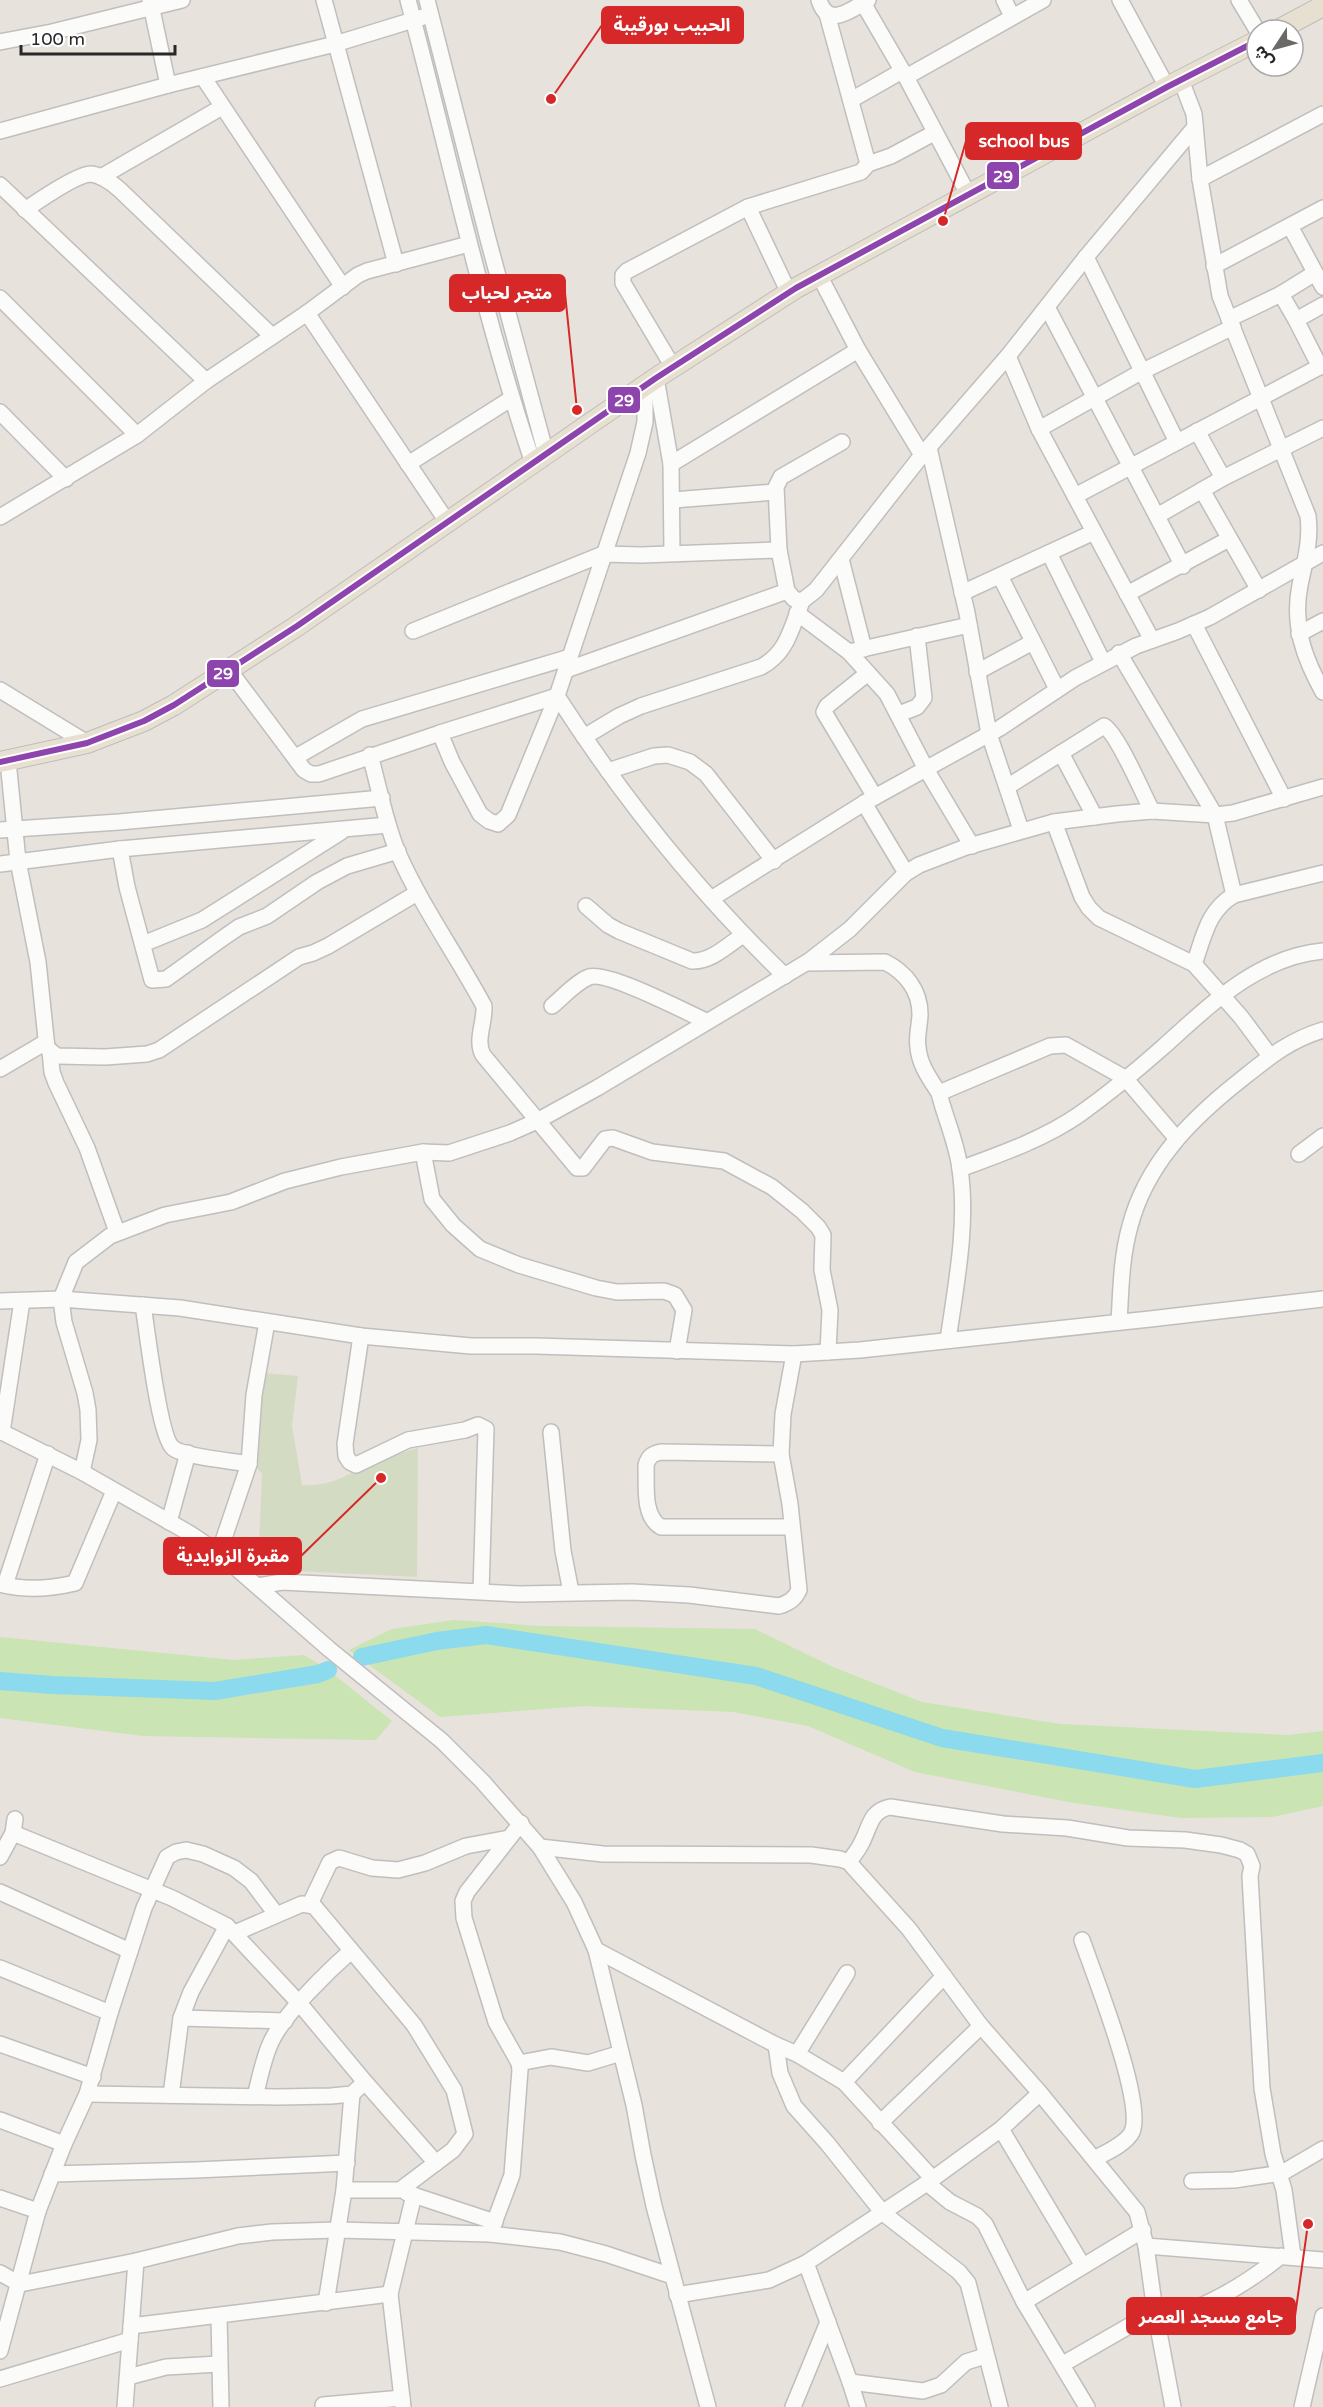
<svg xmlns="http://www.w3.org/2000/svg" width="1323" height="2407" font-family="'Varela Round','Noto Sans Arabic',sans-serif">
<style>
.green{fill:#cae4b3}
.cemetery{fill:#d4dbc3}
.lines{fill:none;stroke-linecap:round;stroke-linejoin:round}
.river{stroke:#8cdaed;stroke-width:18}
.minor-casing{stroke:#c0bebe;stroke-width:18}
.major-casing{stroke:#bfbdbb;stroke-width:22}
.minor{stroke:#fbfbfa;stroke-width:15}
.major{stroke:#e7e0d1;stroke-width:20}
.bus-1-casing{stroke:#fff;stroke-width:10}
.bus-1{stroke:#8e44ad;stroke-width:6}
.leader{fill:none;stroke:#d62828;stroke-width:2}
.callout-dot{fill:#d62828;stroke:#fff;stroke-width:2}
.callout{fill:#d62828;stroke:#d62828;stroke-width:2}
.callout-label{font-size:18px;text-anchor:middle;font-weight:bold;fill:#fff}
.line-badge{stroke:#fff;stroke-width:2}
.badge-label{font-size:16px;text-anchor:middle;font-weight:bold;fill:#fff}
</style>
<rect width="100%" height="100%" fill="#e7e2dc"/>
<g class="green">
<polygon points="454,1620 541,1626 755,1629 833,1667 922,1702 1061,1724 1288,1735 1323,1731 1323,1806 1272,1817 1181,1818 1074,1803 915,1772 808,1726 733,1712 584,1706 440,1717 349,1650 392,1629"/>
<polygon points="0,1637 234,1660 304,1655 328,1670 392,1721 376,1740 143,1736 0,1718"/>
</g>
<path class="cemetery" d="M263,1373L298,1376L292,1426L302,1485C332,1487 347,1474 373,1463C388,1457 403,1453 418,1448L417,1577L258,1569L262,1474L252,1462Z"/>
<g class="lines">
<g class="river">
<polyline points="362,1657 437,1641 486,1635 756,1676 942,1738 1195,1779 1323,1763"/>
<polyline points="0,1681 52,1685 215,1691 318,1674 328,1670"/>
</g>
<g class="minor-casing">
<g id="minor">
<polyline points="150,0 168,85"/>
<polyline points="324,0 396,264"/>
<path d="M408,0C449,154 482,312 533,463"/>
<polyline points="427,0 488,239 546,454"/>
<path d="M819,0C828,29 851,10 868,0"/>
<polyline points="1004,0 1012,16"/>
<polyline points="1120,0 1167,87"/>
<polyline points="1239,0 1257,30"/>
<polyline points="863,3 906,77"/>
<polyline points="0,42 52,32 182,0"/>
<polyline points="203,77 343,287"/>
<path d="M1181,80L1194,114L1200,179L1220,296L1308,516C1311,540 1305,561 1300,585C1292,625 1304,658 1323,692"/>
<polyline points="851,100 902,71"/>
<polyline points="0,131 168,85 335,44 423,17"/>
<polyline points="868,164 891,156 934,133"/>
<polyline points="101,177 222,107"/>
<polyline points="1200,179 1323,114"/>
<polyline points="0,185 206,381"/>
<polyline points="968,194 906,77 1043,0"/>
<polyline points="748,207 789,293"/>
<path d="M25,210C38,201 77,174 91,174C102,175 112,183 120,190L272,336"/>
<polyline points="1290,226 1323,287"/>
<polyline points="1086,257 1177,442"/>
<polyline points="1214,266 1323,208"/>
<polyline points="819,275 858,350 922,455"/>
<polyline points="1281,294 1296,320 1323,305"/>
<polyline points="0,298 137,435"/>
<polyline points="1047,307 1183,566"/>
<polyline points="307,313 448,523"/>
<polyline points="1229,319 1281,294 1315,273"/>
<polyline points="1296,320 1320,367"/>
<polyline points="1008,356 1039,429 1152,640"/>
<polyline points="673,367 623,283 623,275 627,271 748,207 861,172 868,164 827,14"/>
<polyline points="656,378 671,464 672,553"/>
<path d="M645,387V422L638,453L557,696C622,797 699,893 785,976"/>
<polyline points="0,412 66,479"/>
<polyline points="1039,429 1141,372 1233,327"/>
<polyline points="1197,431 1223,478"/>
<polyline points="842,442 781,477 776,487 779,550 787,591 794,599 802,601 816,590 922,455 1008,356 1086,257 1195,127"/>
<polyline points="929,448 967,613 989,734 1021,830"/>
<polyline points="408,464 512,398"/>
<polyline points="671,464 858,350"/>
<polyline points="1202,490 1259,590"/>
<polyline points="1075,496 1323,365"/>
<polyline points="673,500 775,492"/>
<polyline points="1157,516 1223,478 1323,428"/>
<polyline points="0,517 137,435 206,381 307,313 358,275 367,271 469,244"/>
<polyline points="1049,553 1103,662"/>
<polyline points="841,559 864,649"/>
<polyline points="1000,576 1057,689"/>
<polyline points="962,593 1094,532"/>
<polyline points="1127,594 1229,539"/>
<polyline points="797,613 849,652 887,694 926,769 972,846"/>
<polyline points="1194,624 1284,799"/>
<polyline points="413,631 603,554 641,555 779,550"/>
<polyline points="1299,634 1323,621"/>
<polyline points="849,652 969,625"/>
<polyline points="1119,653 1215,815 1234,895"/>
<polyline points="229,670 304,770 311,774 319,774 440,733"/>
<polyline points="566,670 787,591"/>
<polyline points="977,672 1033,642"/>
<polyline points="868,673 827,706 824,712 875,797"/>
<polyline points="0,690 87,743"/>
<polygon points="557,696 508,815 498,824 489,821 480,814 452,762 440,733"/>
<polyline points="899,714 917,707 924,698 917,636"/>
<path d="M584,737L619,716L641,706L761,667C787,653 791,629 801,604"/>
<polyline points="1061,753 1095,817"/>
<path d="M370,755C379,787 385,822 398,853C422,907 456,954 484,1006C485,1023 475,1040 483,1055L577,1168H583L605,1139L613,1138L652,1152L724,1161L772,1187L802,1211L818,1227L823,1235L822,1270L830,1310L828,1352"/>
<polyline points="296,757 362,719 570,657"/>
<polyline points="8,761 18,861 38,962 47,1048 57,1056 105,1057 147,1054 159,1050 299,957 313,953 328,946 417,893"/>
<polyline points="608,771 654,756 668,755 690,762 706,774 774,861"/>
<path d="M1007,787L1104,726C1118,734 1143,794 1152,811"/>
<polyline points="864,803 906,873"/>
<polyline points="1054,822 1082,897 1089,908 1099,918 1194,964 1241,1017 1270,1056"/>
<polyline points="0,830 119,822 382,798"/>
<polyline points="120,849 127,887 152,980 166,979 223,938 239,927 267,916 317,882 347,866 398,851"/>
<polyline points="0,864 120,849 388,825"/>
<polyline points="711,899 864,803 1000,728 1075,678 1136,646 1178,631 1210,617 1323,553"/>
<path d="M586,906L608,925L619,931L692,961C711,962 728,945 743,935"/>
<polyline points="143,944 202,920 341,832"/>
<path d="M806,963L885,962C905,972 920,990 920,1014C920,1025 916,1036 918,1047C919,1064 930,1079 939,1093"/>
<path d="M1194,964C1204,937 1207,911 1234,895L1323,873"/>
<path d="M552,1006C563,997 576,982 589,977C606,970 686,1012 706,1021"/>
<polyline points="50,1051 52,1072 56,1083 87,1148 117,1232"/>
<polyline points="0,1069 46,1042"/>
<polyline points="423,1152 432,1199 453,1225 480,1249 519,1265 596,1288 617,1292 664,1291 675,1295 684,1310 677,1351"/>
<polyline points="1299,1154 1323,1136"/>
<path d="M960,1169C1001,1154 1044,1139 1080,1114C1108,1094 1136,1071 1162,1048C1209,1006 1257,957 1323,951"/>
<polyline points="0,1301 61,1299 180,1308 361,1336 471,1346 536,1346 794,1354 860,1350 1150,1319 1323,1299"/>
<path d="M143,1305C147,1329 159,1437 173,1448C184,1457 233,1461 249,1464"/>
<path d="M1119,1322C1121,1290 1121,1258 1130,1226C1146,1165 1189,1121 1238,1082C1267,1059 1287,1041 1323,1030"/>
<polyline points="361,1336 345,1444 346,1456 350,1462 356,1465 408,1440 465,1430 478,1425 486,1429 481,1591"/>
<path d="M948,1340C956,1284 968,1225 960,1169C957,1143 945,1118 939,1093L1050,1046L1066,1045L1125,1078L1177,1139"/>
<polyline points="0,1431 82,1472 189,1533 219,1553 329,1649 442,1741 483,1782 540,1847 574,1902 596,1950 634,2105 643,2155 654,2206 708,2407"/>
<polyline points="2,1432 22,1301"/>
<polyline points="551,1432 563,1551 571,1592"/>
<path d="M781,1454L661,1452C652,1454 649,1456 646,1465C647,1484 642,1516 661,1527H791"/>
<polyline points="82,1472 89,1440 88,1410 85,1393 64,1322 61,1299 76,1262 110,1236 165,1215 231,1202 285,1181 341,1167 423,1152 449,1153 510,1133 537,1121 597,1088 809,961 850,929 906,873 919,865 966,847 1054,822 1117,814 1152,811 1215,815 1233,813 1323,787"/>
<polyline points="169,1522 188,1453"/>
<polyline points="219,1553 249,1464 254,1395 267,1322"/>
<path d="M0,1584C26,1591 50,1589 75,1583L114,1491"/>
<polyline points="5,1585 48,1454"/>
<path d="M258,1586L282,1582L520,1594L632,1592L689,1595L779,1606C789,1603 795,1599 799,1590L790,1504L781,1454L783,1414L794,1354"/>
<polyline points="13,1833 172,1898 227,1926 300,2004 365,2082 436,2163"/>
<polyline points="540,1847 603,1854 811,1855 840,1859 849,1862 854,1868 909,1929 981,2026 1040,2093 1137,2212 1146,2246 1155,2311 1173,2407"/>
<polyline points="0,1857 13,1833 15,1819"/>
<path d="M849,1862C853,1856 859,1849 862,1842C870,1827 870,1811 890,1807L1003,1824L1067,1828L1128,1838L1185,1840L1221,1845L1240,1850L1247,1854L1252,1866L1250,1876L1262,2088L1273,2154L1284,2190L1293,2256"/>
<polyline points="0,1892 130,1951"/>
<polyline points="310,1904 330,1862 339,1858 372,1868 398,1870 425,1863 466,1846 509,1838"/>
<polyline points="235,1933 302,1904 314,1906 414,2025 454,2090 465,2134 453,2150 400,2190 344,2190"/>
<path d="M1082,1940C1094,1975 1145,2102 1132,2132C1126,2144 1105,2153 1094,2159"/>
<polyline points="596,1950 776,2045 797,2054 844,2082 933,2179"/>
<polyline points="0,1968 110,2013"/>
<polyline points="181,2018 285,2021"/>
<polyline points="0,2044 93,2077"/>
<polyline points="776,2045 780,2073 794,2106 827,2143 883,2213 959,2272 968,2283 1000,2407"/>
<polyline points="797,2054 847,1973"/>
<polyline points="519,2063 551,2057 588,2063 621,2053"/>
<polyline points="844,2082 944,1976"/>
<polyline points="87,2094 278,2097 331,2096 352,2094 365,2082"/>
<polyline points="171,2095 181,2018 191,1992 227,1926"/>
<path d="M255,2096C260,2078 263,2059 271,2042C284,2014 327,1972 351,1951"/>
<polyline points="0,2120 64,2144"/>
<polyline points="880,2123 981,2026"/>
<polyline points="1001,2129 1083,2266"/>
<polyline points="52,2174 196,2170 347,2163"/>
<polyline points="1192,2181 1234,2180 1282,2173 1323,2149"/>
<polyline points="927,2183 950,2202 977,2216 985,2224 1024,2302 1087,2407"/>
<polyline points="407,2193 495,2222"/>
<polyline points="0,2198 38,2211"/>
<polyline points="490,2234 512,2175 520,2070 519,2063 496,2022 464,1918 463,1901 467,1892 521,1823"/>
<polyline points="1146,2246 1323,2260"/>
<polyline points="806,2263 850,2382 858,2407"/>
<polyline points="0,2273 20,2284 136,2261 238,2236 272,2232 337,2230 490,2234 560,2242 606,2254 672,2276"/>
<polyline points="677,2295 769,2280 806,2263 927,2183 1001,2129 1040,2093"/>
<polyline points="1024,2302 1143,2230"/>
<polyline points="326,2303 344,2190 352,2094"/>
<polyline points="219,2316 221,2407"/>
<path d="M1157,2321C1202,2310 1245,2285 1281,2256"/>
<polyline points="131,2326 390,2294"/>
<polyline points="0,2351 38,2211 64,2144 87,2094 110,2013 144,1908 167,1857 176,1852 186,1850 203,1854 234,1868 251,1881 276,1914"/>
<polyline points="1063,2364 1155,2311"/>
<polyline points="128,2377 166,2367 219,2364"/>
<polyline points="0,2379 130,2340"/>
<polyline points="850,2382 923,2391 941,2385 966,2362 985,2356"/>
<polyline points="323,2405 402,2398"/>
<polyline points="125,2407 136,2261"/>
<polyline points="403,2407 390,2294 414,2195"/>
<polyline points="793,2407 828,2322"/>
<polyline points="1302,2407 1323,2316"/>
</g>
</g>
<g class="major-casing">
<g id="major">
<polyline points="1278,30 1323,6"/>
<polyline points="0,762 87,743 144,721 174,705 297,626 656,378 796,288 1167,87 1257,41"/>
</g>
</g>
<use href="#minor" class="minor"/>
<use href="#major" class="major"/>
<g class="bus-1-casing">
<polyline id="bus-1" points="0,762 87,743 144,721 174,705 297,626 656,378 796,288 1167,87 1257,41"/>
</g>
<use href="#bus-1" class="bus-1"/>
</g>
<path class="leader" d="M551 99L602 25M943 221L966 141M577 410L565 293M381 1478L301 1556M1308 2224L1295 2316"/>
<g class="callout-dot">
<circle cx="551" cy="99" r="6"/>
<circle cx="943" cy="221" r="6"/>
<circle cx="577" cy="410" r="6"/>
<circle cx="381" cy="1478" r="6"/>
<circle cx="1308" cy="2224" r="6"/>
</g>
<g class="callout">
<rect x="602" y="7" width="141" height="36" rx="6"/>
<rect x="966" y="123" width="115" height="36" rx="6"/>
<rect x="450" y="275" width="115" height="36" rx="6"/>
<rect x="164" y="1538" width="137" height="36" rx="6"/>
<rect x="1127" y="2298" width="168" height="36" rx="6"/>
</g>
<g class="callout-label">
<text x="672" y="31">الحبيب بورقيبة</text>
<text x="1024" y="147">school bus</text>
<text x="507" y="299">متجر لحباب</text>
<text x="233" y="1562">مقبرة الزوايدية</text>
<text x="1211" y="2323">جامع مسجد العصر</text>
</g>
<g class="line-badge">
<rect x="986" y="161" width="34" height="29" rx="6" fill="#8e44ad"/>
<rect x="607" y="386" width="34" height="28" rx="6" fill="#8e44ad"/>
<rect x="206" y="659" width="34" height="29" rx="6" fill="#8e44ad"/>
</g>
<g class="badge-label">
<text x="1003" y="182">29</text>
<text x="624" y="406">29</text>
<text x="223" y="679">29</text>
</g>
<g transform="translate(1275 48) rotate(234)"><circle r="28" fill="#ffffff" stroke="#a9a9a9" stroke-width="1.5"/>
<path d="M0-4.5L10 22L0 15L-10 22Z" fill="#6b6967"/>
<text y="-9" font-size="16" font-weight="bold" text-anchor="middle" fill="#282828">ش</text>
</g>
<path d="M21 45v9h154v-9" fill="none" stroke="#282828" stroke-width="3"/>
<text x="30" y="45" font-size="18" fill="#282828" stroke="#ffffff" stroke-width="4.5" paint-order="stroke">100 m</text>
</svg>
